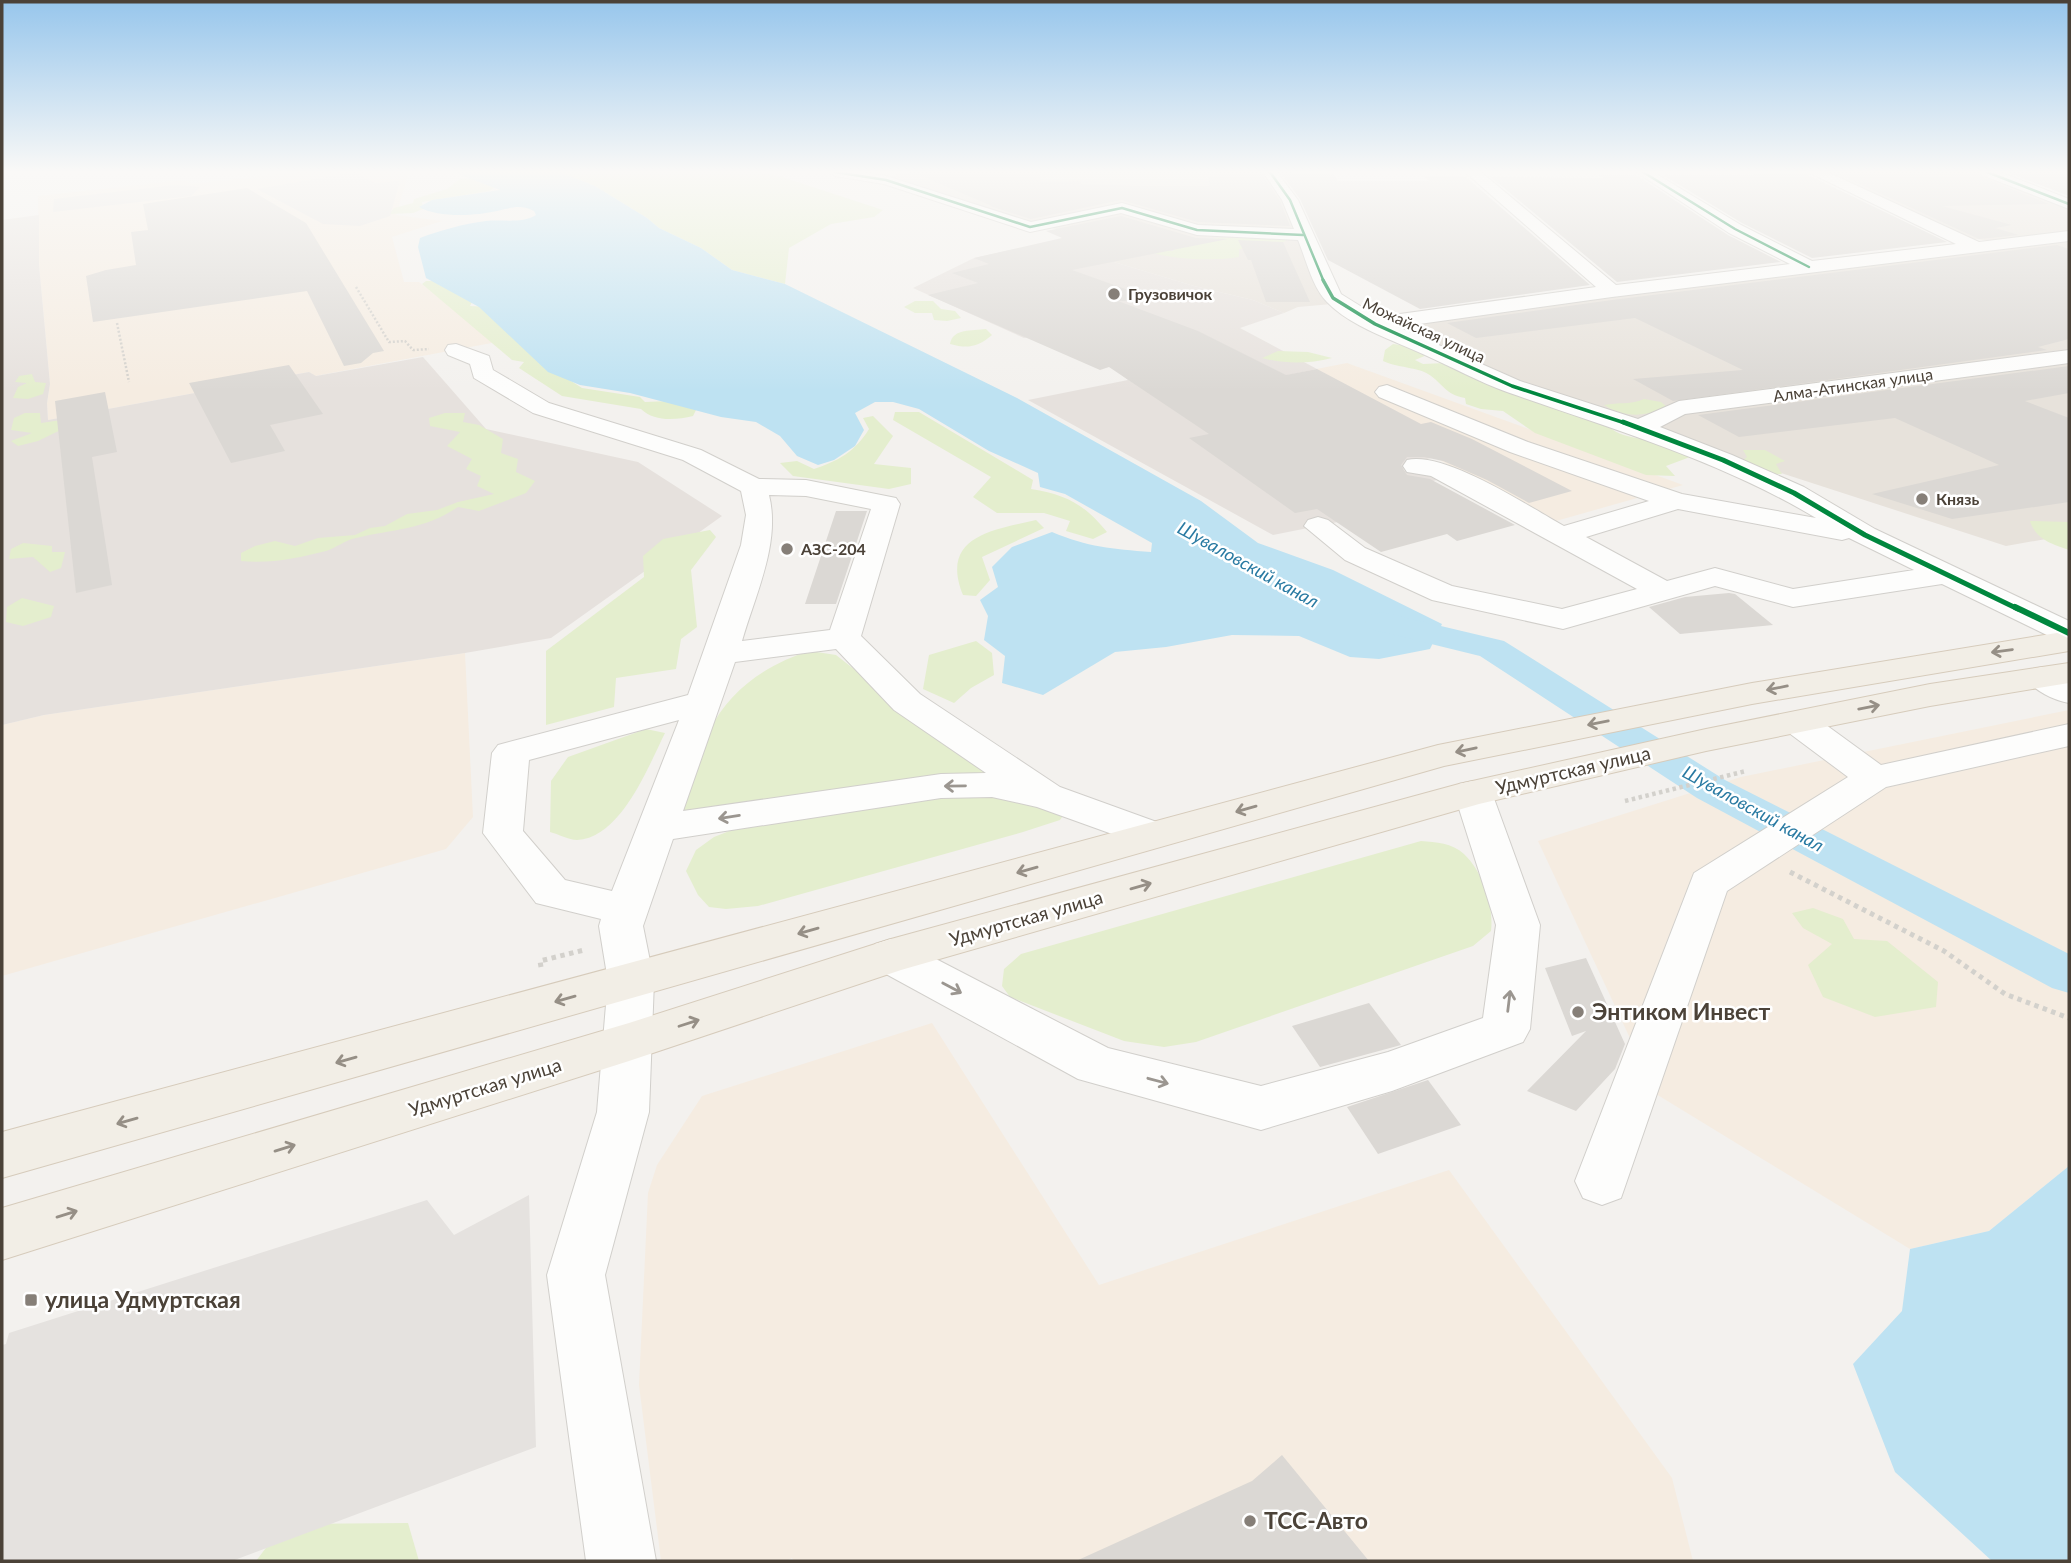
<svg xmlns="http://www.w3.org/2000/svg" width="2071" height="1563" font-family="Lato,sans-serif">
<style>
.residential{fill:#e7e2db}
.commercial{fill:#f5ece1}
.industrial{fill:#e6e1dd}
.green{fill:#e4eece}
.parking{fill:#e5e2df}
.water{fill:#bee2f2}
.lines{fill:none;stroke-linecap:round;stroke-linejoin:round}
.canal{fill:#bee2f2;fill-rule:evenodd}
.building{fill:#dbd8d4}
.minor-casing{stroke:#d1cfcb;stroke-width:2}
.major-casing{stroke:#d6cbbb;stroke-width:2}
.path-far2{stroke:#d3d1cc;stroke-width:2.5;stroke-dasharray:2 2;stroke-linecap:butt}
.path-far1{stroke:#d3d1cc;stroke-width:4.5;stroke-dasharray:3.5 3.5;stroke-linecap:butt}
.path{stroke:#d3d1cc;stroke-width:5;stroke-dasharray:4.5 4.5;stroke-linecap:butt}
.minor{fill:#fdfdfc;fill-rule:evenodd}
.major{fill:#f2eee6;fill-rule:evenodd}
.cycleway-far3-casing{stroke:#fff;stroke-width:4.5}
.cycleway-far2-casing{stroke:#fff;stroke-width:6}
.cycleway-far1-casing{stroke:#fff;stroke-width:9}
.cycleway-casing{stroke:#fff;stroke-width:10}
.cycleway-far3{stroke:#00873e;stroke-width:2.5}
.cycleway-far2{stroke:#00873e;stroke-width:3.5}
.cycleway-far1{stroke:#00873e;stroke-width:5}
.cycleway{stroke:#00873e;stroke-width:6}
.oneway{stroke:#968f86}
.oneway2{stroke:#9b9690}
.poi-dot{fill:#867f78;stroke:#fff;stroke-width:2.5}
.labels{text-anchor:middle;stroke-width:5;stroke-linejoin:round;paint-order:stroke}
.far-poi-label{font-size:16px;font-weight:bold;fill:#4b4238;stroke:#fff;text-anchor:start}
.far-street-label{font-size:16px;fill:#4b4238;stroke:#fff}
.far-water-label{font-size:18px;font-style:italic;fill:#297aa2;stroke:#fff}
.street-label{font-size:19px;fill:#4b4238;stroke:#fff}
.near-poi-label{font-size:23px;font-weight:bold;fill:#4b4238;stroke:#fff;text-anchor:start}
</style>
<rect width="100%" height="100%" fill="#f3f1ee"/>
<g class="residential">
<polygon points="910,172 1266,172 1284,202 1332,304 1298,307 1284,313 1253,300 1194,286 1077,251 1095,247 1046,225 1029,225 887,177"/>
<polygon points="1820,172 1980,172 2069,207 2069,234 2003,242 1965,238"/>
<polygon points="2069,238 2069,353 1676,405 1640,418 1625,417 1520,384 1398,327 1403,322"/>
<polygon points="2069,359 2069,443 2006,450 2069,479 2069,535 2006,546 1738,459 1657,427 1682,412"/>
</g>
<g class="commercial">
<polygon points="298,172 409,172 396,215 442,221 392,237 404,282 419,282 497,342 315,376 309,372 48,420 47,403 50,384 39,265 38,196 184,180 192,184"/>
<polygon points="1347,363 1683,485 1556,521 1521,505 1286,375"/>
<polygon points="465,653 473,817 446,849 2,976 2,725 44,715"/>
<polygon points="2069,710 2069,1166 1989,1231 1910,1249 1656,1094 1538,841 1741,777"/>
<polygon points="932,1023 1099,1285 1449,1170 1672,1478 1693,1561 794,1561 792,1558 786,1561 661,1561 639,1385 648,1193 657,1165 702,1096"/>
</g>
<g class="industrial">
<polygon points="39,215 39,265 50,384 47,403 48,420 309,372 316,376 423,357 486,429 638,462 722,516 551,638 465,653 44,715 2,725 2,220"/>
<polygon points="1015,249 1077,251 1194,286 1253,300 1284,313 1240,328 1317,369 1288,375 1435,457 1415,462 1401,470 1420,472 1437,480 1319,509 1338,522 1273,535 1028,400 1128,380 1111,366 1042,333 1024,338 913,288 974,258"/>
</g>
<g class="green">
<polygon points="560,172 758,172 779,176 883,210 874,217 831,224 789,248 785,284 732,270 701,248 659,228 647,218 595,186"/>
<polygon points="478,178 496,187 489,191 422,202 423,209 413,213 389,214 394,208 413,203 414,199 447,189 460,179"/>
<path d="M1267,236L1288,239L1284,242H1264L1263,246L1239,249V257C1216,261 1169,260 1148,251H1173L1177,246L1217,238Z"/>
<path d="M426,281H435L474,298L470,306L490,307L540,361L582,388L640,397L645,402L670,401L698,406L693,416C676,420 654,422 641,409L562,396L519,368L524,362L512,360L422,284Z"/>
<polygon points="915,301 933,301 941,309 955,311 961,318 947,321 934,320 932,313 915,313 904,307"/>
<path d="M986,329L992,335C978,347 968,349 950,344C953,328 972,331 986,329Z"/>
<path d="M1393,344L1408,346L1427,355L1415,360L1423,364L1445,363L1605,422C1621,443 1649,436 1672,444C1678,446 1684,453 1690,457L1666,466L1675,476L1646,475L1535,433L1503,411L1481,409L1466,404L1465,398C1444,394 1444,384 1428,374C1420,368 1395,367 1383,361L1385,350Z"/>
<path d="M1278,351L1308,352L1332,358C1308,364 1285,364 1262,358Z"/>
<polygon points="32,374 35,382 46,383 43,394 28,399 13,398 18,387 27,383 15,382 19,376"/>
<path d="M1644,399L1661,402L1667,407C1646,417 1624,418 1604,405C1618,402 1632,405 1644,399Z"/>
<path d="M895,412H919L1033,480L1031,489C1067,495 1084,504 1107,532L1093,539L1066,531L1070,521L1044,513H997L973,497L991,477L893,420Z"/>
<polygon points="25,413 40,413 41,423 68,419 79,421 38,441 18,446 11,441 32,433 11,430 14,418"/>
<path d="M445,413H465L463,422L479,425L503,439L501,453L518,459L516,472L535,481L526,493L479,511L458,507C424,530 393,529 356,538C345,540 336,548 326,551C299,558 269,564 241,561V553L255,546L275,541L295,546L318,538L355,535L370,528L385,526L407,514L437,510L458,502L494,494L477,486L481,476L466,469L472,459L447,446L460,432L430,426L429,418Z"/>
<path d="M873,416L893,436L874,464L911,468V484L889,489L793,476L780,463L797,461L814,469C838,461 855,452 869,429L863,418Z"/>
<polygon points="1743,450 1765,450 1785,461 1776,464 1782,474 1761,474 1739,463 1747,457"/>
<path d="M1036,520L1044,528L982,557L990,580L976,596L963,595C939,536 994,530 1036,520Z"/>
<path d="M2030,521L2069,522V550C2052,544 2036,540 2030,521Z"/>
<polygon points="710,530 716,537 691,570 697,627 681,639 676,669 616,678 614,707 546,725 546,651 644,577 643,556 663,539"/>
<polygon points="23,543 52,546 52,552 65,552 61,568 50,572 33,557 9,559 11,549"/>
<polygon points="22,598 54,606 51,617 23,626 6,622 7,607"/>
<polygon points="976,641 992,653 994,675 971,688 954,703 923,689 929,655"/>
<path d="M810,651L836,655L988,774L682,814C691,787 697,756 710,730C729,690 769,663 810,651Z"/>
<path d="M646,729L665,733C648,767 621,838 577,840C569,840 558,834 550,832L551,781L568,757Z"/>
<polygon points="1004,795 1065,813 1060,820 1023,832 758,906 726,909 709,907 698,895 686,871 696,850 714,837 742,826 910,798"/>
<path d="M1421,841C1436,842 1452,843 1464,854C1483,872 1494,906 1491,931L1473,946L1196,1042L1164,1047L1124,1041L1010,997L1002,986L1004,969L1021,954Z"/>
<polygon points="1813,908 1843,919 1854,939 1887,941 1938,982 1936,1007 1875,1017 1823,997 1808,965 1832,944 1803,928 1792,913"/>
<polygon points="408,1523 419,1561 256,1561 284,1524"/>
</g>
<g class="parking">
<polygon points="355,172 375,183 400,181 390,216 360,226 323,224 257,189"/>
<polygon points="175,185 200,187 191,196 53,212 54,199"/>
<polygon points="529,1195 536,1447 232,1561 2,1561 2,1345 6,1344 9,1333 427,1200 454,1235"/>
</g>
<g class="water">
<path d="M453,172H560L595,186L647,218L659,228L701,248L732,270L785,284L1017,398L1201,501L1258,543L1333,570L1442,624L1430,649L1379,659L1350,657L1299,636L1232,635L1166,647L1115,652L1043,695L1002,683L1005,656L984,640L988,616L980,600L998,587L992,567L1012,547L1052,532C1088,547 1112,549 1151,552L1152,543L1065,494L1040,487L1038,473L989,451L919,409L893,402H875L855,413L864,430L855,446L834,460L818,465L797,456L780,436L756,422L721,417L630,393L580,385L548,372L479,307L426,278L418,247L420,238C441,230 463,224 486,221C503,219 521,224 536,215L534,211C519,204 512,208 497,211C475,216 438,218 419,207L432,200L500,190Z"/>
<polygon points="2069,1166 2069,1561 1992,1561 1895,1472 1853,1364 1902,1311 1910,1249 1989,1231"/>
</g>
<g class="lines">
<polygon class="canal" points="1382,612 1504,641 1725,780 2069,954 2069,993 2052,988 1697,798 1480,656 1370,629 1365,622 1370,615"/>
</g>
<g class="building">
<polygon points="912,172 1040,172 1040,182 1080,181 1081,184 1136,186 1210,186 1208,177 1218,177 1217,172 1260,172 1280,201 1290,226 1198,222 1121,200 1031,219 990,206 992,206"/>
<polygon points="1280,172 1334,175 1338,181 1429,181 1424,176 1466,177 1590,285 1420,309 1328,260 1300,199"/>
<polygon points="1951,172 1977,172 1981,177 2049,204 1942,206 2012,225 1995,228 2019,235 1979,239 1838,174 1950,176"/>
<polygon points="2007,172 2069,172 2069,196"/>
<polygon points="1751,173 1806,174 1947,242 1812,258 1742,223 1663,175 1755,175"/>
<polygon points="1598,175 1636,175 1728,235 1781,262 1617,282 1491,177 1603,178"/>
<polygon points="247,188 306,223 384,351 373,353 361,363 344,366 307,291 93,322 86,276 106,270 136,265 131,232 148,230 143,204"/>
<polygon points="1121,216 1196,238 1228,239 1072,270 1145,296 1144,301 1118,301 1198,331 1286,375 1317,369 1421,424 1431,422 1472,439 1572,491 1529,503 1487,480 1443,461 1424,457 1407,457 1401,465 1407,475 1430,479 1515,525 1457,541 1447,534 1381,552 1317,509 1295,513 1189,438 1209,434 1109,367 1100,370 928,295 978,283 952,273 989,264 974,258 1062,238 1046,231"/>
<polygon points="1238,240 1283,242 1310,302 1266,302 1251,260 1248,260"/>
<polygon points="2057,245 2069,249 2069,339 2038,347 2047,350 1673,401 1633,379 1743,370 1635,318 1476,338 1447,323 1612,300"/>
<polygon points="289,365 323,414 270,425 285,451 231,463 189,383"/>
<polygon points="2069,366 2069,393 2025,401 2069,418 2069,502 1952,519 1872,494 1999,465 1895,418 1739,437 1698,415"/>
<polygon points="105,392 117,452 92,457 112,585 76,593 55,401"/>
<polygon points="836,511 867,511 836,604 805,604"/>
<polygon points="1729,593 1735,594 1773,625 1680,634 1649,607 1685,597"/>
<polygon points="1586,958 1625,1044 1615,1069 1576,1111 1527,1091 1586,1031 1572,1036 1545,968"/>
<polygon points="1369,1003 1401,1045 1320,1067 1292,1026"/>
<polygon points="1428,1080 1461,1125 1378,1154 1347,1107"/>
<polygon points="1282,1455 1369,1561 1076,1561 1252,1481"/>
</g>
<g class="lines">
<g class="minor-casing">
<g id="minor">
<path d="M828,172H862L886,176L1031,222L1122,203L1198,225L1294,229L1282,200L1263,172H1277L1298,200L1341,294L1378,317L1596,287L1465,172H1481L1616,285L1790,264L1729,233L1636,172H1653L1741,225L1812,261L1956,244L1808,172H1827L1979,242L2069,231V241L1612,297L1398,327L1520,381L1638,419L1679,401L2069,350V363L1685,414L1660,427L1732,455L1804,487L1875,529L2069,621V643L2057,640L1942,584L1793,607L1715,586L1563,629L1432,600L1345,560L1304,526L1308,520L1318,517L1328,520L1365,548L1452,586L1562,609L1637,589L1431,476L1407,472L1403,466L1407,460C1445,451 1528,506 1564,526L1649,501L1510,452L1379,397L1375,392L1379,387L1387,385L1528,442L1682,494L1816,518C1719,460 1612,429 1507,392C1479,382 1452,367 1425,355C1393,340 1351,327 1327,302C1312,287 1306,259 1298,240L1197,235L1121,213L1030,232L884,184L835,176ZM1678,509L1842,540L1849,538L1914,570L1793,589L1715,568L1667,581L1586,537Z"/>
<polygon points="1980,172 2000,172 2069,199 2069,209 1982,175"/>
<path d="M456,344L489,356L493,370L549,403L701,450L759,479L806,480L896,498L900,504L861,636L920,694L1060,787L1165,825L1171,835L1165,845L1151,848L1037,807L992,797L941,798L673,839L643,926L654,981L649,1112L605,1275L656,1561H586L547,1275L597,1112L608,981L599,926L601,919L536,903L483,833L492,753L498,745L688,695L741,545L746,515L741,491L683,460L533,413L474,378L470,364L448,355L445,350L448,345ZM769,495L806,496L871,509L830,630L742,641C755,595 781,543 769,495ZM836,649L894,710L986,773L941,774L683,811L735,662ZM679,720L612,891L565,880L523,831L529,760Z"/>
<path d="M2042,667L2069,679V703C2053,700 2034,691 2025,677L2030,670Z"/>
<polygon points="1798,711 1811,714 1881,765 2069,724 2069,746 1886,787 1727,891 1621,1198 1602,1205 1583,1198 1575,1181 1694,873 1848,777 1785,730 1780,722 1785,714"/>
<polygon points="1473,781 1487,784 1492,793 1540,925 1530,1029 1523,1042 1392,1091 1261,1130 1078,1079 875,968 868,956 875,944 891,939 907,944 1108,1048 1261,1086 1388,1052 1483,1018 1496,925 1454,793 1459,784"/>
</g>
</g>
<g class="major-casing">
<g id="major">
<polygon points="2069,631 2069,651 1752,704 1444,766 2,1178 2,1132 1438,745 1752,683"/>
<polygon points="2069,663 2069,683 1930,706 1706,751 1479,804 901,970 629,1061 2,1260 2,1208 629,1023 891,939 1459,784 1706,729 1930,684"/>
</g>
</g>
<g class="path-far2">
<polyline points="356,287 389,342 405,341 413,350 429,349"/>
<polyline points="117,323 129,382"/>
</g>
<polyline class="path-far1" points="1625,801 1746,771"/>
<g class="path">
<polyline points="1790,872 1944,951 2005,994 2069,1018"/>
<polyline points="541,967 540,961 584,950"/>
</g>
<use href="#minor" class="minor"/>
<use href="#major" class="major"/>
<g class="cycleway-far3-casing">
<g id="cycleway-far3">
<polyline points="835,172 886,180 1030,227 1122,208 1197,230 1303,235"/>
<polyline points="1270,172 1290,200 1324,282"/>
<polyline points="1643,172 1735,229 1809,267"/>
<polyline points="1987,172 2069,204"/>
</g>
</g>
<g class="cycleway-far2-casing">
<polyline id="cycleway-far2" points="1323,280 1333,298 1375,324 1512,386 1628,424"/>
</g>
<g class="cycleway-far1-casing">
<polyline id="cycleway-far1" points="1623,422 1723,460 1794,493 1865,535 2018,609"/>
</g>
<g class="cycleway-casing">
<polyline id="cycleway" points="2015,607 2069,633"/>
</g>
<use href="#cycleway-far3" class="cycleway-far3"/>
<use href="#cycleway-far2" class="cycleway-far2"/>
<use href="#cycleway-far1" class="cycleway-far1"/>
<use href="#cycleway" class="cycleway"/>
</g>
<defs><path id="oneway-shaft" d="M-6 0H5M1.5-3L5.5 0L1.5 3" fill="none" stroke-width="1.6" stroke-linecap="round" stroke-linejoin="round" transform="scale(1.75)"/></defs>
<g class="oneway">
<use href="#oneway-shaft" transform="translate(2002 651) rotate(172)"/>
<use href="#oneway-shaft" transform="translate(1777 688) rotate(169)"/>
<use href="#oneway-shaft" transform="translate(1869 707) rotate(-11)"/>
<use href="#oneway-shaft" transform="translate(1598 723) rotate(169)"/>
<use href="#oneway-shaft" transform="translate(1466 750) rotate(168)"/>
<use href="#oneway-shaft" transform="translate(1246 809) rotate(164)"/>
<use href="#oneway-shaft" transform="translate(1027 870) rotate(164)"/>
<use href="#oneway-shaft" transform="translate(1141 886) rotate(-16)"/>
<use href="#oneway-shaft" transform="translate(808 931) rotate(164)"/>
<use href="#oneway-shaft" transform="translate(565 999) rotate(164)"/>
<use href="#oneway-shaft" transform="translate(689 1023) rotate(-18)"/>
<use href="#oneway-shaft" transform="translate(346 1060) rotate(164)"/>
<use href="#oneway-shaft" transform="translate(127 1121) rotate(164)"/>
<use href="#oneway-shaft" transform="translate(285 1148) rotate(-17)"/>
<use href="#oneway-shaft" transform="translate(67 1214) rotate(-17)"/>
</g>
<g class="oneway2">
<use href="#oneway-shaft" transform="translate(955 786) rotate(179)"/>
<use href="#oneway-shaft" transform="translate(729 817) rotate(171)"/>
<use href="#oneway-shaft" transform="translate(952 988) rotate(28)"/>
<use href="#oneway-shaft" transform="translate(1509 1001) rotate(-83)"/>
<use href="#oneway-shaft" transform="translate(1158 1081) rotate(15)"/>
</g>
<linearGradient id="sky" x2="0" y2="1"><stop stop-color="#97c6ec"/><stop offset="0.44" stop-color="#faf9f7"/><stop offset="1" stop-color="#faf9f7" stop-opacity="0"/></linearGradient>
<rect width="2071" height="391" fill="url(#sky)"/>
<g class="poi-dot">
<circle cx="1114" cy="294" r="7"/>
<circle cx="1922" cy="499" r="7"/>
<circle cx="787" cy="549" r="7"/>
<circle cx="1578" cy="1012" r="7"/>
<rect x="24" y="1293" width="14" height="14" rx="3.5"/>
<circle cx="1250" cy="1521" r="7"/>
</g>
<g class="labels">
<g class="far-poi-label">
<text x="1128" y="300">Грузовичок</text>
<text x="1936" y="505">Князь</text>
<text x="801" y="555">АЗС-204</text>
</g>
<g class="far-street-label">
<text transform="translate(1424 330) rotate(25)" y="6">Можайская улица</text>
<text transform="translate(1853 385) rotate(-8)" y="6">Алма-Атинская улица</text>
</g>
<g class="far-water-label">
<text transform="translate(1248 565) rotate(29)" y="6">Шуваловский канал</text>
<text transform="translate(1753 809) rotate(29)" y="6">Шуваловский канал</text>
</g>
<g class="street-label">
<text transform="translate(1573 770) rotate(-13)" y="7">Удмуртская улица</text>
<text transform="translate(1026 918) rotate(-16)" y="7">Удмуртская улица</text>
<text transform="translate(485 1087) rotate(-17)" y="7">Удмуртская улица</text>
</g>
<g class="near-poi-label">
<text x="1592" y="1020">Энтиком Инвест</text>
<text x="45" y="1308">улица Удмуртская</text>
<text x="1264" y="1529">ТСС-Авто</text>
</g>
</g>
<rect width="2071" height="1563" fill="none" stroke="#4b4238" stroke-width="7"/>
</svg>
